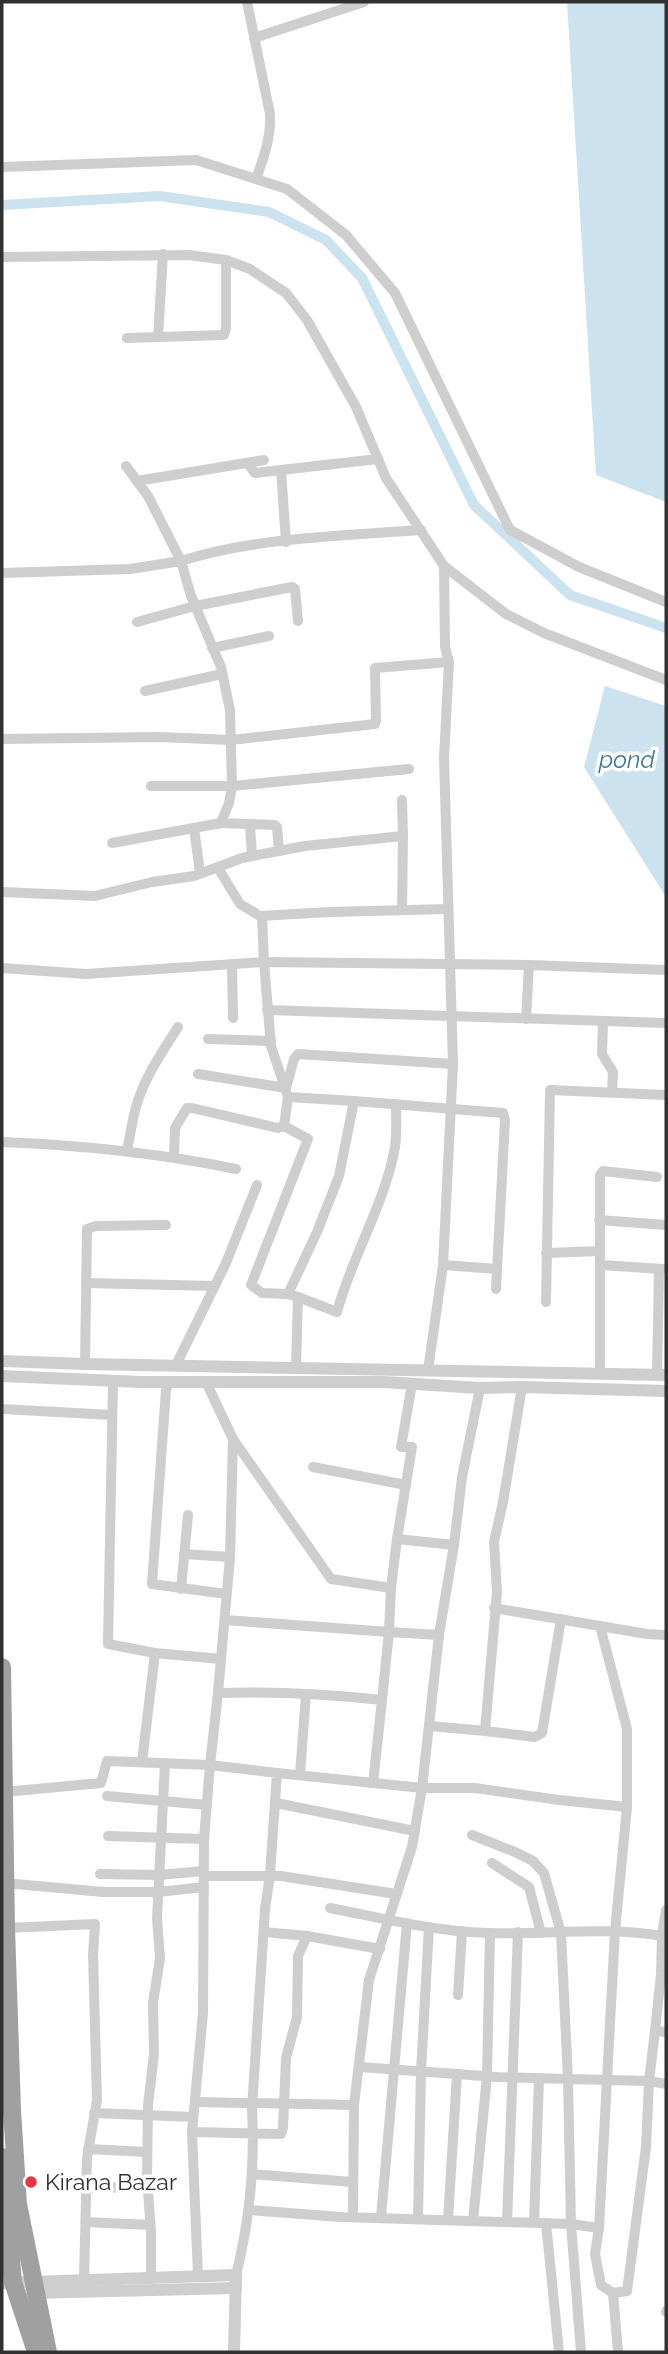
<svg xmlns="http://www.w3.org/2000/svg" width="668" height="2354" font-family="Raleway,sans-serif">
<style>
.water{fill:#cce2ee}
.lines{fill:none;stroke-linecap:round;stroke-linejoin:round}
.canal{stroke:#cce2ee;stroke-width:10}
.minor{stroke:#cecece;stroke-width:10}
.tertiary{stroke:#cecece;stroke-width:12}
.trunk{stroke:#a0a0a0;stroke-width:18}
.poi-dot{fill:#e93247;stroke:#fff;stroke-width:2.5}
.labels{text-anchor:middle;stroke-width:7;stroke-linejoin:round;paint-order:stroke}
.poi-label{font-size:23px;fill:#313131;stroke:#fff;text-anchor:start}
.water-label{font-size:24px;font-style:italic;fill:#3c7796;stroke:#fff}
</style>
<rect width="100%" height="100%" fill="#fff"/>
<g class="water">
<polygon points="567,2 666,2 666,502 596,475"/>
<polygon points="605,686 666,706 666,897 584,767"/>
</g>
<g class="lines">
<polyline class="canal" points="2,205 160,196 269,212 326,240 362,278 474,505 570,595 666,628"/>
<g class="minor">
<path d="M247,2L270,114C271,138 264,157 256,179"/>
<polyline points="254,38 364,2"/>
<polyline points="2,167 196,160 287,189 346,235 395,293 510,530 579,567 666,602"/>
<polyline points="2,257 189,255 226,260 250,269 286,293 307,320 356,407 386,478 444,566 445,647 449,662 444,758 453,1064 443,1265 428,1370"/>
<polyline points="158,337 163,254"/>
<polyline points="127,338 224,335 226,328 226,260"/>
<polyline points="247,463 255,473 378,459"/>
<path d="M126,466L148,496L181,561C257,537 341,536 421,530"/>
<polyline points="281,470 286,542"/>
<polyline points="137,481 264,460"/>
<polyline points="444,566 506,614 544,633 666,680"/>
<polyline points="2,573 130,569 181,561 191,596 221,667 230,710 232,786 229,803 221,823 275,825 277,827 279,851"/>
<polyline points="137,622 195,606 292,587 295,589 298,621"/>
<polyline points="212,648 269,636"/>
<polyline points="145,691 222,674"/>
<polyline points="2,739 160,737 231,740 375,724 376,721 375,668 449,662"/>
<polyline points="151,786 232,786 409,769"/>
<polyline points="250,824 252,856"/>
<polyline points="194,828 200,873"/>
<polyline points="112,843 221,823"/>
<polyline points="218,868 240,904 260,916 330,912 448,909"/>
<polyline points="2,892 95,896 152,882 194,876 242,858 305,846 403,836 402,800"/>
<polyline points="402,910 403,836"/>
<polyline points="232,964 233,1018"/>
<polyline points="2,968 86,974 264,962 262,916"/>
<polyline points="267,1010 666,1023"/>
<polyline points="526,1019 529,965"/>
<polyline points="603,1021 602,1054 613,1072 612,1092"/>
<polyline points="208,1039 271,1041"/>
<polyline points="198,1074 286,1088 294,1059 298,1054 453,1064"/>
<polyline points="354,1101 288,1097 271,1046 264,962 529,965 666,970"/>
<polyline points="284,1126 308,1139 251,1285 262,1293 288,1294"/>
<path d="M2,1142C81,1145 158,1153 236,1169"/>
<path d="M127,1151C130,1136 132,1121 136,1107C144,1078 162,1052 178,1027"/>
<polyline points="174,1157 175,1128 187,1108 192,1108 278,1128 284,1126 288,1097"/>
<polyline points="599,1220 666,1225"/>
<polyline points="546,1253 600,1251"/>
<polyline points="443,1265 497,1269"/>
<polyline points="600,1265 663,1269"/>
<polyline points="86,1283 215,1286"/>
<path d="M298,1297L337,1312C352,1256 385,1204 395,1147C397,1133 396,1118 396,1104"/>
<polyline points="546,1302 550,1090 666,1095"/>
<polyline points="85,1364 87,1229 96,1226 166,1225"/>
<polyline points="176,1365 226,1263 257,1185"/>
<polyline points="296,1367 298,1297 288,1294 317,1232 339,1176 354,1101 503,1113 505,1120 496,1289"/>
<polyline points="600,1374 600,1175 603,1171 657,1177"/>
<polyline points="657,1375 659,1269"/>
<polyline points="113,1381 108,1644 155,1653 221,1659"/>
<polyline points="169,1382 166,1390 152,1584 226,1594"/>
<polyline points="206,1382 233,1439 230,1557 218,1693"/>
<polyline points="2,1409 112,1415"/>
<polyline points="233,1439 331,1579 391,1588 397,1539 454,1545 462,1477 480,1388"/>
<polyline points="313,1467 406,1485"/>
<polyline points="397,1539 412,1447 401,1447 412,1384"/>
<polyline points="454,1545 439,1635 422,1788 475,1788 559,1800 627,1807 615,1931 599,2228"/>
<polyline points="184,1554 230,1557"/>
<polyline points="181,1589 188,1515"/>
<polyline points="494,1608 647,1634 666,1635"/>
<polyline points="225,1620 389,1632 391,1588"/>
<polyline points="600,1626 627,1729 627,1807"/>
<polyline points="382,1700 389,1632 439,1635"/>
<polyline points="430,1726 485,1731 497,1592 494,1542 503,1502 522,1387"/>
<polyline points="485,1731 535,1737 542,1733 561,1619"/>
<polyline points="142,1762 155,1653"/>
<polyline points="300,1774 306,1694"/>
<path d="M4,1792L101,1783L107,1761L210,1765L218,1693C273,1691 328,1694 382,1700L373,1783"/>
<polyline points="107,1796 207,1805"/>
<polyline points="276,1803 415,1831"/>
<polyline points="472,1835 515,1852 533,1861 544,1873 561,1933 568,2079 649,2081 646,2147 627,2291 613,2293"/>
<polyline points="108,1836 204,1839"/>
<polyline points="492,1863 529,1887 541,1933"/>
<polyline points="100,1874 159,1875 204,1871"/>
<polyline points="204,1876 281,1876 396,1894"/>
<polyline points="5,1883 103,1892 158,1892 204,1887"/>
<path d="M330,1908C382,1918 436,1932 490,1933C548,1935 605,1926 662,1936L666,1910"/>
<polyline points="6,1928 95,1924 93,1955 97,2100 87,2158 84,2279"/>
<polyline points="264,1932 307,1936"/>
<polyline points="666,1936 662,1936 661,1974 655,2031 666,2032"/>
<polyline points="458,1995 462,1931"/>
<polyline points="655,2031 649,2081 666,2084"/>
<polyline points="195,2102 354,2105 369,1980 412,1847 422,1788 277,1773"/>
<polyline points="94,2113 193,2117"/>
<polyline points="192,2132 198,2276"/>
<polyline points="88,2149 147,2152"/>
<polyline points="252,2174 353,2182"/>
<polyline points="86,2188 147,2187"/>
<polyline points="249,2210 341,2217 571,2224 568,2079 497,2077 360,2067"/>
<polyline points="353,2217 354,2105"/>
<polyline points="381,2217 407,1923"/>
<polyline points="418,2218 421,2071 429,1927"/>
<polyline points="448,2220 457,2074"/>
<polyline points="473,2221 487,2076 490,1933"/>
<polyline points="86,2222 150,2225"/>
<polyline points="507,2222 518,1932"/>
<polyline points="534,2223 539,2078"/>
<polyline points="546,2223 559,2352"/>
<path d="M236,2275C250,2220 255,2165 252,2108L265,1909L270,1875L277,1773L210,1765L204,1839L203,2013L192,2132L279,2134H281L283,2128L286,2058L297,2017L298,1956L307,1936L380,1949"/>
<polyline points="151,2277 151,2232 147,2178 148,2105 154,2054 153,2003 160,1958 157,1918 165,1763"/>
<polyline points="666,2312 666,2311"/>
<polyline points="581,2352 571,2224 599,2228 595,2254 601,2285 613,2293 618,2352"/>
</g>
<g class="tertiary">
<polyline points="2,1361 85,1364 666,1375"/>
<polyline points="2,1376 141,1382 384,1382 480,1388 522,1387 666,1391"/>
<polyline points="2,2283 236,2275 234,2352"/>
<polyline points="30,2293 236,2288"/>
</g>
<g class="trunk">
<polyline points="2,1667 6,1928 12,2110 18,2204 48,2352"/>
<polyline points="2,2157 13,2282 36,2352"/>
</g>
</g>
<circle class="poi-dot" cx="31" cy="2182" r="7"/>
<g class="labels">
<g class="poi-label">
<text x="45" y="2190">Kirana Bazar</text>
</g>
<g class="water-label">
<text x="627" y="768">pond</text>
</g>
</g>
<rect width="668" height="2354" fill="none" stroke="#313131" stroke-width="7"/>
</svg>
